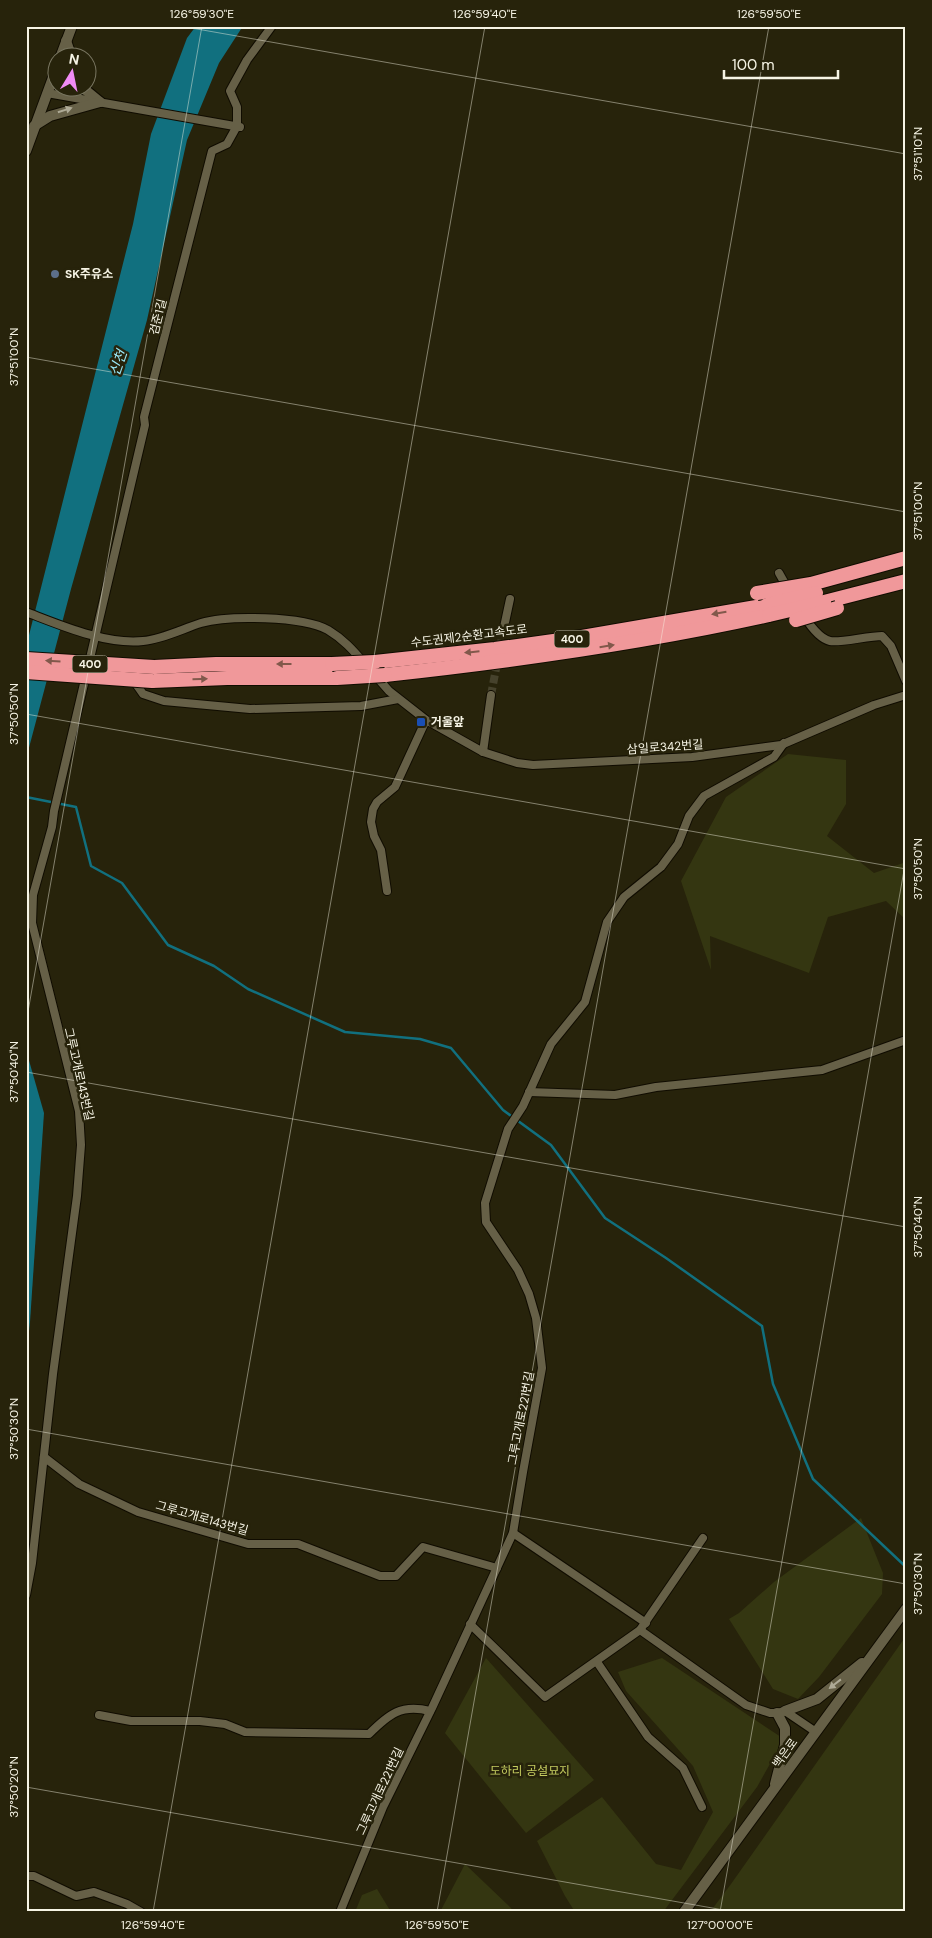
<svg xmlns="http://www.w3.org/2000/svg" width="932" height="1938" font-family="'DM Sans','Noto Sans KR',sans-serif">
<style>
.green{fill:#343611}
.water{fill:#11707f}
.lines{fill:none;stroke-linecap:round;stroke-linejoin:round}
.stream{stroke:#11707f;stroke-width:2.5}
.minor-tunnel{stroke:#46422c;stroke-width:8;stroke-dasharray:8 4;stroke-linecap:butt}
.minor-casing{stroke:#100c00;stroke-width:10}
.secondary-casing{stroke:#100c00;stroke-width:12}
.motorway-casing{stroke:#100c00;stroke-width:16}
.minor{stroke:#666047;stroke-width:8}
.secondary{stroke:#666047;stroke-width:10}
.motorway{stroke:#f0989a;stroke-width:14}
.motorway-bridge-casing{stroke:#100c00;stroke-width:16;stroke-linecap:butt}
.motorway-bridge{stroke:#f0989a;stroke-width:14}
.oneway{fill:#aeaa96}
.oneway2{fill:#81584b}
.ticks{fill:none;stroke:#f6f4e5;stroke-width:1;stroke-opacity:0.45}
.service-dot{fill:#5c6f8a;stroke:#27230b;stroke-width:2}
.transit-dot{fill:#1a4fb4;stroke:#27230b;stroke-width:2}
.labels{text-anchor:middle;stroke-width:5;stroke-linejoin:round;paint-order:stroke}
.shield{fill:#27230b;stroke:#b8b5a4;stroke-width:1}
.shield-label{font-size:11px;font-weight:bold;fill:#f6f4e5}
.poi-label{font-size:12px;font-weight:bold;fill:#f6f4e5;stroke:#27230b;text-anchor:start}
.street-label{font-size:12px;fill:#f6f4e5;stroke:#27230b}
.park-label{font-size:12px;fill:#c5cc5f;stroke:#27230b}
.water-label{font-size:14px;font-style:italic;fill:#9cebfb;stroke:#27230b}
.neatline{fill:none;stroke:#f6f4e5;stroke-width:2}
.ticks-label{font-size:12px;text-anchor:middle;fill:#f6f4e5}
</style>
<rect width="100%" height="100%" fill="#27230b"/>
<g class="green">
<polygon points="788,754 846,760 846,804 827,836 874,873 906,862 906,920 886,901 828,917 809,973 710,936 711,970 681,881 726,797"/>
<polygon points="861,1518 883,1573 882,1594 819,1677 798,1699 773,1689 729,1619 739,1613 774,1582"/>
<polygon points="906,1636 906,1912 710,1912 731,1884"/>
<polygon points="486,1658 594,1780 526,1833 445,1733"/>
<polygon points="662,1658 784,1739 757,1787 663,1912 575,1912 565,1896 537,1841 602,1797 656,1864 681,1870 713,1812 693,1766 626,1691 618,1672"/>
<polygon points="465,1864 511,1908 513,1912 440,1912"/>
<polygon points="377,1889 391,1912 355,1912 362,1895"/>
</g>
<g class="water">
<polygon points="196,26 243,26 219,63 187,140 147,320 71,589 26,759 26,647 133,224 151,134 187,38"/>
<polygon points="26,1050 44,1113 30,1322 26,1358"/>
</g>
<g class="lines">
<polyline class="stream" points="26,797 76,807 91,866 122,883 168,945 214,966 248,989 345,1032 420,1039 451,1048 503,1110 551,1145 605,1218 666,1258 762,1326 773,1384 813,1479 906,1567"/>
<polyline class="minor-tunnel" points="491,695 504,627"/>
<g class="minor-casing">
<g id="minor">
<polyline points="47,93 240,127"/>
<polyline points="779,573 788,589"/>
<path d="M26,612C60,625 106,645 143,641C163,639 182,629 201,623C228,615 303,616 328,630C343,639 353,650 364,663"/>
<path d="M804,616C809,624 820,639 830,641C840,643 868,636 882,636L891,646L906,681"/>
<polyline points="504,627 510,599"/>
<polyline points="375,675 389,691 426,720 483,752 517,763 533,765 692,757 781,745 874,705 906,695"/>
<polyline points="136,684 143,694 164,701 250,709 361,706 398,699"/>
<polyline points="483,752 491,695"/>
<polyline points="387,891 381,850 374,836 371,822 373,809 377,802 395,787 426,720"/>
<polyline points="529,1092 615,1095 656,1087 822,1070 906,1040"/>
<polyline points="44,1457 79,1484 138,1512 248,1544 298,1544 380,1576 396,1576 423,1547 497,1568"/>
<polyline points="513,1533 646,1623"/>
<polyline points="26,1595 32,1563 53,1374 77,1196 81,1145 79,1111 32,923 33,895 52,827 54,811 145,425 144,417 212,151 227,144 237,126 237,107 230,91 247,60 272,26"/>
<polyline points="470,1624 545,1697 640,1630 703,1538"/>
<polyline points="640,1630 746,1705 770,1713 777,1713 785,1711 816,1732"/>
<polyline points="597,1662 648,1737 683,1768 702,1807"/>
<path d="M99,1715L131,1721H200L225,1724L245,1732L369,1734C389,1714 401,1704 430,1711"/>
<polyline points="26,1876 34,1876 76,1896 94,1892 127,1904 141,1912"/>
<polyline points="340,1912 383,1807 432,1708 513,1533 523,1472 542,1368 536,1318 529,1294 518,1270 486,1222 485,1203 508,1129 523,1106 551,1044 585,1002 607,922 624,897 661,867 678,844 689,816 704,796 774,757 784,743"/>
</g>
</g>
<g class="secondary-casing">
<g id="secondary">
<polyline points="66,41 72,58"/>
<polyline points="60,58 72,26"/>
<polyline points="83,88 100,102"/>
<polyline points="34,126 50,116 100,102"/>
<polyline points="26,151 58,64"/>
<polyline points="785,1711 817,1699 862,1663"/>
<polyline points="775,1784 785,1745 785,1728 777,1713"/>
<polyline points="684,1912 906,1609"/>
</g>
</g>
<g class="motorway-casing">
<g id="motorway">
<polyline points="811,584 906,558"/>
<polyline points="824,602 906,581"/>
<polyline points="375,662 495,649 582,637 767,605"/>
<polyline points="154,667 216,664 332,664"/>
<path d="M385,675C514,661 643,643 769,615"/>
<polyline points="152,681 227,678 337,678"/>
</g>
</g>
<use href="#minor" class="minor"/>
<use href="#secondary" class="secondary"/>
<use href="#motorway" class="motorway"/>
<g class="motorway-bridge-casing">
<g id="motorway-bridge">
<polyline points="757,593 811,584"/>
<polyline points="767,605 816,593"/>
<polyline points="769,615 824,602"/>
<polyline points="796,620 837,608"/>
<polyline points="26,659 154,667"/>
<polyline points="332,664 375,662"/>
<polyline points="26,672 152,681"/>
<polyline points="337,678 385,675"/>
</g>
</g>
<use href="#motorway-bridge" class="motorway-bridge"/>
</g>
<defs><path id="oneway-solid" d="M-6-.8H1V-3.2L6.5 0L1 3.2V.8H-6Z" transform="scale(1.25)"/></defs>
<g class="oneway">
<use href="#oneway-solid" transform="translate(65 110) rotate(-18)"/>
<use href="#oneway-solid" transform="translate(835 1684) rotate(142)"/>
</g>
<g class="oneway2">
<use href="#oneway-solid" transform="translate(719 613) rotate(170)"/>
<use href="#oneway-solid" transform="translate(607 646) rotate(-9)"/>
<use href="#oneway-solid" transform="translate(472 652) rotate(174)"/>
<use href="#oneway-solid" transform="translate(53 661) rotate(-176)"/>
<use href="#oneway-solid" transform="translate(284 664) rotate(180)"/>
<use href="#oneway-solid" transform="translate(200 679) rotate(-2)"/>
</g>
<path class="ticks" d="M180,26L906,154M26,357L906,512M26,714L906,869M26,1023L202,26M26,1072L906,1227M26,1429L906,1584M26,1787L735,1912M153,1912L485,26M437,1912L769,26M720,1912L906,859"/>
<circle class="service-dot" cx="55" cy="274" r="5"/>
<rect class="transit-dot" x="416" y="717" width="10" height="10" rx="2.5"/>
<g class="labels">
<g class="shield">
<rect x="554.5" y="630.5" width="35" height="17" rx="4"/>
<rect x="72.5" y="655.5" width="35" height="17" rx="4"/>
</g>
<g class="shield-label">
<text x="572" y="643">400</text>
<text x="90" y="668">400</text>
</g>
<g class="poi-label">
<text x="65" y="278">SK주유소</text>
<text x="431" y="726">거울앞</text>
</g>
<g class="street-label">
<text transform="translate(158 317) rotate(-76)" y="4">검준1길</text>
<text transform="translate(469 636) rotate(-7)" y="4">수도권제2순환고속도로</text>
<text transform="translate(665 747) rotate(-4)" y="4">삼일로342번길</text>
<text transform="translate(79 1074) rotate(77)" y="4">그루고개로143번길</text>
<text transform="translate(521 1418) rotate(-79)" y="4">그루고개로221번길</text>
<text transform="translate(202 1518) rotate(16)" y="4">그루고개로143번길</text>
<text transform="translate(785 1753) rotate(-54)" y="4">백은로</text>
<text transform="translate(380 1791) rotate(-65)" y="4">그루고개로221번길</text>
</g>
<g class="park-label">
<text x="530" y="1775">도하리 공설묘지</text>
</g>
<g class="water-label">
<text transform="translate(118 363) rotate(-71)" y="5">신천</text>
</g>
</g>
<rect width="932" height="1938" fill="none" stroke="#27230b" stroke-width="55"/>
<g transform="translate(72 72) rotate(10)"><circle r="24" fill="#27230b" stroke="#7a7762"/>
<path d="M0-4L9 19L0 12L-9 19Z" fill="#f08bf6"/>
<text y="-8" font-size="14" font-weight="bold" text-anchor="middle" fill="#f6f4e5">N</text>
</g>
<path d="M724 70v8h114v-8" fill="none" stroke="#f6f4e5" stroke-width="2.5"/>
<text x="732" y="70" font-size="15" fill="#f6f4e5" stroke="#27230b" stroke-width="4" paint-order="stroke">100 m</text>
<rect x="28" y="28" width="876" height="1882" class="neatline"/>
<g class="ticks-label">
<text x="202" y="18">126°59'30"E</text>
<text x="485" y="18">126°59'40"E</text>
<text x="769" y="18">126°59'50"E</text>
<text transform="translate(918 154) rotate(-90)" y="4">37°51'10"N</text>
<text transform="translate(14 357) rotate(-90)" y="4">37°51'00"N</text>
<text transform="translate(918 511) rotate(-90)" y="4">37°51'00"N</text>
<text transform="translate(14 714) rotate(-90)" y="4">37°50'50"N</text>
<text transform="translate(918 869) rotate(-90)" y="4">37°50'50"N</text>
<text transform="translate(14 1072) rotate(-90)" y="4">37°50'40"N</text>
<text transform="translate(918 1227) rotate(-90)" y="4">37°50'40"N</text>
<text transform="translate(14 1429) rotate(-90)" y="4">37°50'30"N</text>
<text transform="translate(918 1584) rotate(-90)" y="4">37°50'30"N</text>
<text transform="translate(14 1787) rotate(-90)" y="4">37°50'20"N</text>
<text x="153" y="1929">126°59'40"E</text>
<text x="437" y="1929">126°59'50"E</text>
<text x="720" y="1929">127°00'00"E</text>
</g>
</svg>
